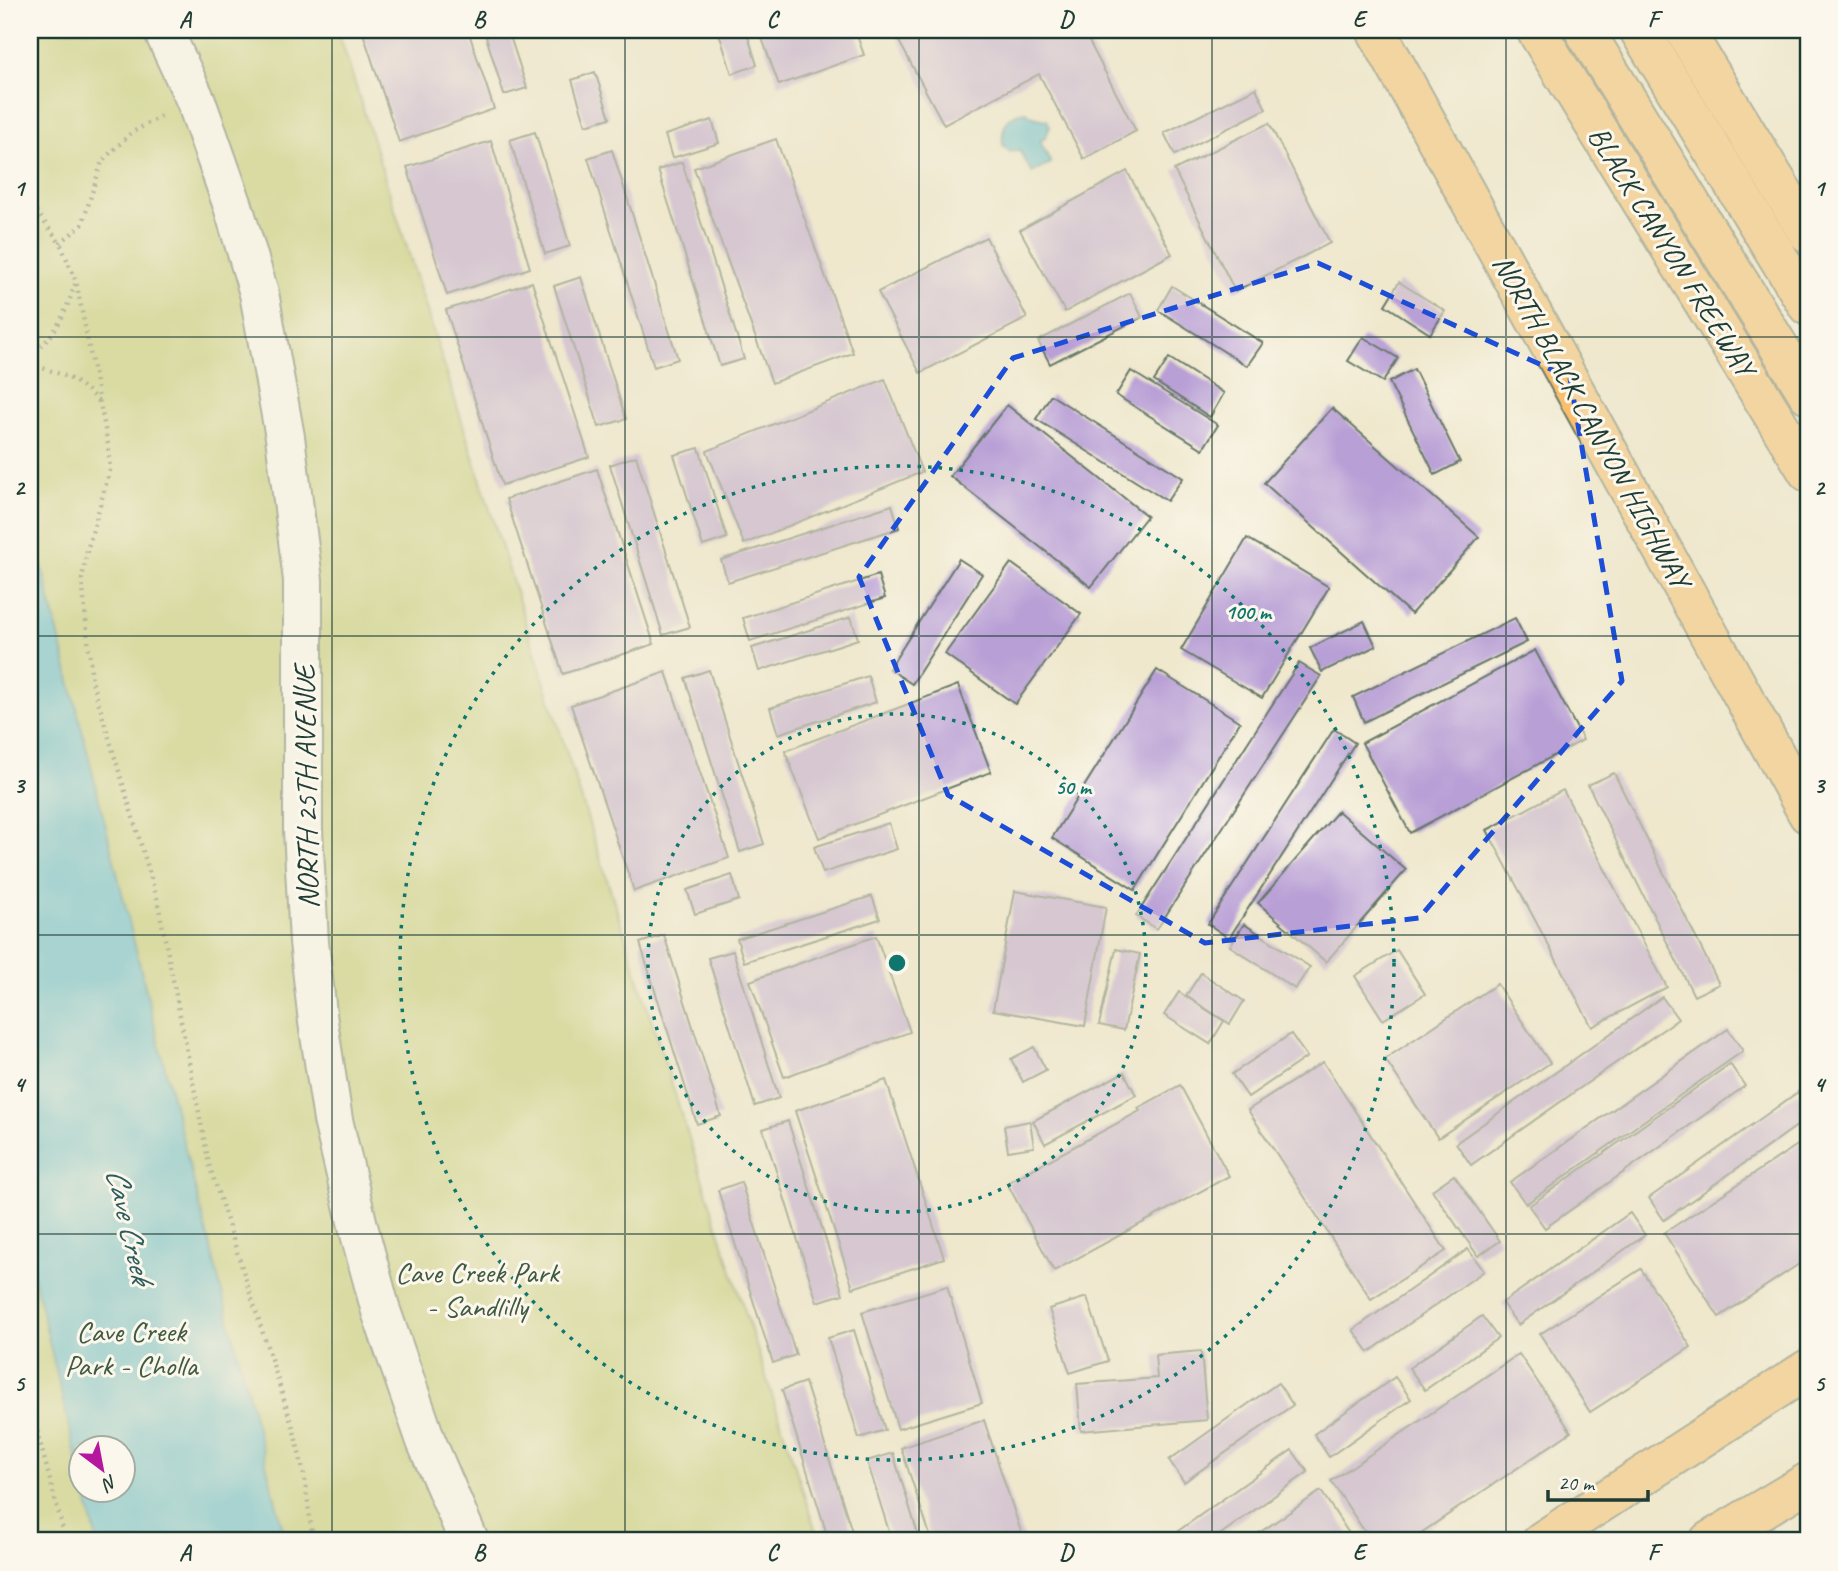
<svg xmlns="http://www.w3.org/2000/svg" width="1838" height="1571" font-family="Caveat,sans-serif">
<style>
.green{fill:#bfcc6e;stroke:#6f8451;stroke-width:2;fill-rule:evenodd}
.water{fill:#55bbd3;stroke:#3a7c84;stroke-width:2}
.building{fill:#b89fd6}
.lines{fill:none;stroke-linecap:round;stroke-linejoin:round}
.minor-casing{stroke:#68796a;stroke-width:42}
.major-casing{stroke:#68796a;stroke-width:42}
.highway-casing{stroke:#68796a;stroke-width:42}
.path{stroke:#68796a;stroke-width:4.5;stroke-dasharray:2 5;stroke-linecap:butt}
.minor{stroke:#fff;stroke-width:38}
.major{stroke:#f9bf6c;stroke-width:38}
.highway{stroke:#f9bf6c;stroke-width:38}
.marked{fill:none;stroke:#1d4ed8;stroke-width:5;stroke-dasharray:14 9;stroke-linejoin:round}
.grid{fill:none;stroke:#1f3d34;stroke-width:2;stroke-opacity:0.55}
.ring{fill:none;stroke:#0f766e;stroke-width:3.5;stroke-dasharray:3.5 7}
.labels{text-anchor:middle;stroke-width:6;stroke-linejoin:round;paint-order:stroke}
.street-label{font-size:30px;fill:#1f3d34;stroke:#fbf7ec}
.park-label{font-size:30px;fill:#3f5a40;stroke:#fbf7ec}
.water-label{font-size:32px;font-style:italic;fill:#2c5c5c;stroke:#fbf7ec}
.centre{fill:#0f766e;stroke:#fbf7ec;stroke-width:3.5}
.ring-label{font-size:21px;text-anchor:middle;font-weight:bold;fill:#0f766e;stroke:#fbf7ec;stroke-width:6;stroke-linejoin:round;paint-order:stroke}
.neatline{fill:none;stroke:#1f3d34;stroke-width:2.5}
.grid-label{font-size:23px;text-anchor:middle;font-weight:bold;fill:#1f3d34}
</style>
<rect width="100%" height="100%" fill="#fbf7ec"/>
<filter id="ink" filterUnits="userSpaceOnUse"><feTurbulence type="fractalNoise" baseFrequency=".0143" numOctaves="2"/><feDisplacementMap in="SourceGraphic" scale="14" xChannelSelector="R" yChannelSelector="G"/><feConvolveMatrix kernelMatrix="1 2 1 2 8 2 1 2 1" color-interpolation-filters="sRGB"/></filter>
<filter id="wash" filterUnits="userSpaceOnUse"><feTurbulence type="fractalNoise" baseFrequency=".00686" numOctaves="4" result="noise"/><feDisplacementMap in="SourceGraphic" scale="28" xChannelSelector="R" yChannelSelector="G"/><feGaussianBlur stdDeviation="1.57" result="paint"/><feColorMatrix in="noise" values="0 0 0 0 0 0 0 0 0 0 0 0 0 0 0 0 0 1.4 0 .05"/><feComposite in="paint" operator="in"/></filter>
<g filter="url(#wash)">
<rect width="100%" height="100%" fill="#efe8cd"/>
<path class="green" d="M30,30H338L680,1110L819,1541H30ZM80,1448H122V1490H80Z"/>
<g class="water">
<path d="M1026,112L1033,117L1047,120L1050,127L1045,138L1040,141L1051,163L1032,173L1019,150L1010,152L1003,145C1001,128 1007,113 1026,112Z"/>
<polygon points="30,518 180,1129 286,1541 97,1541 85,1491 122,1490 122,1448 80,1448 80,1473 30,1261"/>
</g>
<g id="blocks">
<g class="building">
<polygon points="362,30 468,30 494,109 399,142"/>
<polygon points="484,30 508,30 527,88 504,95"/>
<polygon points="718,30 746,30 757,65 732,74"/>
<polygon points="759,30 855,30 864,55 779,85"/>
<polygon points="893,30 1083,30 1136,131 1084,159 1039,74 944,125"/>
<polygon points="595,72 610,118 586,125 572,80"/>
<polygon points="1256,88 1266,109 1175,155 1164,133"/>
<polygon points="712,120 719,143 672,158 665,135"/>
<polygon points="1269,123 1330,243 1235,291 1174,170"/>
<polygon points="535,132 570,246 545,254 510,140"/>
<polygon points="776,139 853,353 772,383 694,168"/>
<polygon points="491,141 530,268 447,295 407,167"/>
<polygon points="612,150 678,359 654,367 588,158"/>
<polygon points="682,162 744,359 720,366 658,170"/>
<polygon points="1127,171 1172,254 1065,312 1020,230"/>
<polygon points="986,237 1027,318 920,373 878,292"/>
<polygon points="581,277 626,419 599,427 554,286"/>
<polygon points="532,282 589,457 502,485 446,310"/>
<polygon points="1399,282 1445,311 1430,334 1385,305"/>
<polygon points="1172,286 1263,343 1247,366 1158,310"/>
<polygon points="1130,293 1142,317 1050,364 1038,341"/>
<polygon points="1363,337 1398,358 1383,382 1348,361"/>
<polygon points="1169,358 1224,393 1210,417 1154,381"/>
<polygon points="1414,369 1460,462 1435,475 1389,382"/>
<polygon points="1131,371 1218,425 1203,449 1116,395"/>
<polygon points="885,379 922,472 744,544 707,451"/>
<polygon points="1051,395 1183,478 1167,501 1036,419"/>
<polygon points="1007,405 1147,516 1091,587 950,476"/>
<polygon points="1332,408 1479,537 1411,614 1264,483"/>
<polygon points="699,448 727,538 703,546 674,455"/>
<polygon points="636,456 690,627 663,635 610,465"/>
<polygon points="597,469 654,644 563,674 506,499"/>
<polygon points="892,505 899,528 728,582 721,560"/>
<polygon points="1247,538 1329,587 1262,698 1181,650"/>
<polygon points="959,559 982,574 912,684 889,669"/>
<polygon points="1011,563 1081,614 1015,704 945,654"/>
<polygon points="878,575 885,598 750,641 743,618"/>
<polygon points="851,617 858,639 759,671 752,648"/>
<polygon points="1515,618 1527,642 1364,722 1353,697"/>
<polygon points="1364,621 1376,646 1322,672 1310,648"/>
<polygon points="1535,650 1583,740 1410,833 1362,743"/>
<polygon points="1299,663 1321,676 1157,929 1136,916"/>
<polygon points="709,670 764,844 740,852 685,678"/>
<polygon points="1157,670 1240,722 1135,890 1052,838"/>
<polygon points="666,672 729,858 634,891 571,705"/>
<polygon points="868,676 876,702 778,734 770,708"/>
<polygon points="958,685 991,772 819,838 785,751"/>
<polygon points="1334,729 1355,743 1229,938 1208,924"/>
<polygon points="1614,773 1719,984 1694,996 1588,785"/>
<polygon points="1563,790 1667,987 1592,1027 1487,830"/>
<polygon points="1338,811 1406,870 1326,962 1258,903"/>
<polygon points="889,823 897,849 823,873 814,847"/>
<polygon points="732,875 739,900 695,914 687,890"/>
<polygon points="1015,891 1106,907 1085,1026 993,1010"/>
<polygon points="872,896 880,919 744,962 737,939"/>
<polygon points="1244,924 1310,967 1295,989 1230,946"/>
<polygon points="664,935 721,1116 697,1124 640,943"/>
<polygon points="876,936 910,1032 784,1077 750,981"/>
<polygon points="1116,949 1140,954 1124,1030 1099,1025"/>
<polygon points="1397,950 1425,994 1383,1020 1355,976"/>
<polygon points="733,951 779,1098 755,1106 708,958"/>
<polygon points="1201,973 1244,1001 1230,1024 1186,996"/>
<polygon points="1497,984 1550,1063 1438,1138 1385,1059"/>
<polygon points="1179,992 1224,1021 1210,1044 1164,1015"/>
<polygon points="1662,997 1678,1019 1471,1165 1456,1143"/>
<polygon points="1728,1029 1743,1051 1526,1204 1510,1182"/>
<polygon points="1291,1034 1307,1057 1248,1097 1232,1074"/>
<polygon points="1034,1047 1046,1070 1023,1082 1011,1059"/>
<polygon points="1323,1062 1446,1251 1371,1299 1248,1110"/>
<polygon points="1730,1064 1745,1086 1545,1228 1529,1206"/>
<polygon points="1124,1072 1136,1095 1045,1144 1033,1121"/>
<polygon points="886,1080 944,1258 853,1288 795,1111"/>
<polygon points="1180,1085 1229,1176 1054,1271 1007,1183 1140,1111 1138,1108"/>
<polygon points="1798,1092 1808,1107 1808,1118 1664,1220 1649,1198"/>
<polygon points="788,1121 843,1294 817,1302 763,1129"/>
<polygon points="1030,1121 1034,1147 1008,1151 1004,1126"/>
<polygon points="1808,1138 1808,1258 1719,1317 1664,1233"/>
<polygon points="1454,1175 1500,1241 1478,1256 1432,1190"/>
<polygon points="741,1182 796,1355 773,1363 718,1190"/>
<polygon points="1630,1213 1645,1235 1518,1325 1502,1303"/>
<polygon points="1468,1249 1484,1271 1369,1352 1353,1330"/>
<polygon points="1641,1269 1691,1347 1590,1412 1540,1334"/>
<polygon points="947,1286 982,1403 898,1429 862,1312"/>
<polygon points="1087,1297 1108,1361 1070,1373 1049,1309"/>
<polygon points="1482,1316 1498,1338 1425,1390 1409,1368"/>
<polygon points="854,1330 885,1430 859,1438 828,1338"/>
<polygon points="1201,1351 1207,1420 1081,1431 1077,1384 1157,1378 1155,1355"/>
<polygon points="1519,1354 1571,1432 1409,1541 1371,1541 1331,1481"/>
<polygon points="1395,1377 1411,1399 1329,1457 1314,1434"/>
<polygon points="805,1382 855,1541 829,1541 782,1390"/>
<polygon points="1278,1383 1293,1405 1184,1482 1169,1460"/>
<polygon points="984,1420 1024,1541 932,1541 901,1448"/>
<polygon points="1292,1450 1308,1472 1211,1541 1164,1541"/>
<polygon points="893,1453 920,1541 892,1541 867,1461"/>
<polygon points="1321,1491 1354,1541 1247,1541"/>
</g>
</g>
</g>
<g filter="url(#ink)">
<use href="#blocks" fill-opacity="0" stroke="#68796a" stroke-width="2"/>
<g class="lines">
<g class="minor-casing">
<polyline id="minor" points="163,30 196,101 233,206 259,293 285,437 303,580 303,830 309,942 318,1022 333,1120 359,1230 381,1311 426,1441 469,1541"/>
</g>
<g class="major-casing">
<g id="major">
<polyline points="1376,30 1808,814"/>
<polyline points="1542,1541 1808,1369"/>
<polyline points="1709,1541 1808,1482"/>
</g>
</g>
<g class="highway-casing">
<g id="highway">
<polyline points="1378,30 1381,37"/>
<polyline points="1536,30 1808,472"/>
<polyline points="1584,30 1808,394"/>
<polyline points="1639,30 1808,306"/>
<polyline points="1684,30 1808,233"/>
</g>
</g>
<g class="path">
<polyline points="30,208 36,211 60,243 76,281 108,444 110,470 87,551 82,579 92,681 157,898 209,1164 294,1431 304,1475 313,1541"/>
<polyline points="60,243 82,225 102,161 131,133 165,114"/>
<path d="M30,355C56,338 66,311 76,282"/>
<path d="M30,364C61,374 76,377 99,402"/>
<polyline points="30,1404 66,1541"/>
</g>
<use href="#minor" class="minor"/>
<use href="#major" class="major"/>
<use href="#highway" class="highway"/>
</g>
</g>
<path d="M0 0H1838V1571H0ZM1318,263L1570,378L1622,681L1419,918L1205,943L948,795L859,577L1013,358Z" fill="#efe8cd" fill-opacity=".55" fill-rule="evenodd"/>
<path class="marked" d="M1318,263L1570,378L1622,681L1419,918L1205,943L948,795L859,577L1013,358Z"/>
<path class="grid" d="M332,30V1541M625,30V1541M919,30V1541M1212,30V1541M1506,30V1541M30,337H1808M30,636H1808M30,935H1808M30,1234H1808"/>
<g class="ring">
<circle cx="897" cy="963" r="249"/>
<circle cx="897" cy="963" r="497"/>
</g>
<g class="labels">
<g class="street-label">
<text transform="translate(1672 251) rotate(58)" y="10">BLACK CANYON FREEWAY</text>
<text transform="translate(1592 421) rotate(61)" y="10">NORTH BLACK CANYON HIGHWAY</text>
<text transform="translate(306 787) rotate(-91)" y="10">NORTH 25TH AVENUE</text>
</g>
<g class="park-label">
<text x="477" y="1282">Cave Creek Park<tspan x="477" dy="34">- Sandlilly</tspan></text>
<text x="131" y="1341">Cave Creek<tspan x="131" dy="34">Park - Cholla</tspan></text>
</g>
<g class="water-label">
<text transform="translate(130 1225) rotate(77)" y="11">Cave Creek</text>
</g>
</g>
<circle cx="897" cy="963" r="10" class="centre"/>
<g class="ring-label">
<text x="1248" y="619">100 m</text>
<text x="1073" y="794">50 m</text>
</g>
<rect width="1838" height="1571" fill="none" stroke="#fbf7ec" stroke-width="77"/>
<g transform="translate(102 1469) rotate(148)"><circle r="33" fill="#fbf7ec" stroke="#a3ada2" stroke-width="2"/>
<path d="M0-5L12 26L0 18L-12 26Z" fill="#b5179e"/>
<text y="-10" font-size="19" font-weight="bold" text-anchor="middle" fill="#1f3d34">N</text>
</g>
<path d="M1548 1490v10h100v-10" fill="none" stroke="#1f3d34" stroke-width="3.5"/>
<text x="1558" y="1490" font-size="21" fill="#1f3d34" stroke="#fbf7ec" stroke-width="5" paint-order="stroke">20 m</text>
<rect x="38" y="38" width="1762" height="1494" class="neatline"/>
<g class="grid-label">
<text x="185" y="27">A</text>
<text x="479" y="27">B</text>
<text x="772" y="27">C</text>
<text x="1066" y="27">D</text>
<text x="1359" y="27">E</text>
<text x="1653" y="27">F</text>
<text x="19" y="196">1</text>
<text x="1819" y="196">1</text>
<text x="19" y="495">2</text>
<text x="1819" y="495">2</text>
<text x="19" y="793">3</text>
<text x="1819" y="793">3</text>
<text x="19" y="1092">4</text>
<text x="1819" y="1092">4</text>
<text x="19" y="1391">5</text>
<text x="1819" y="1391">5</text>
<text x="185" y="1560">A</text>
<text x="479" y="1560">B</text>
<text x="772" y="1560">C</text>
<text x="1066" y="1560">D</text>
<text x="1359" y="1560">E</text>
<text x="1653" y="1560">F</text>
</g>
</svg>
